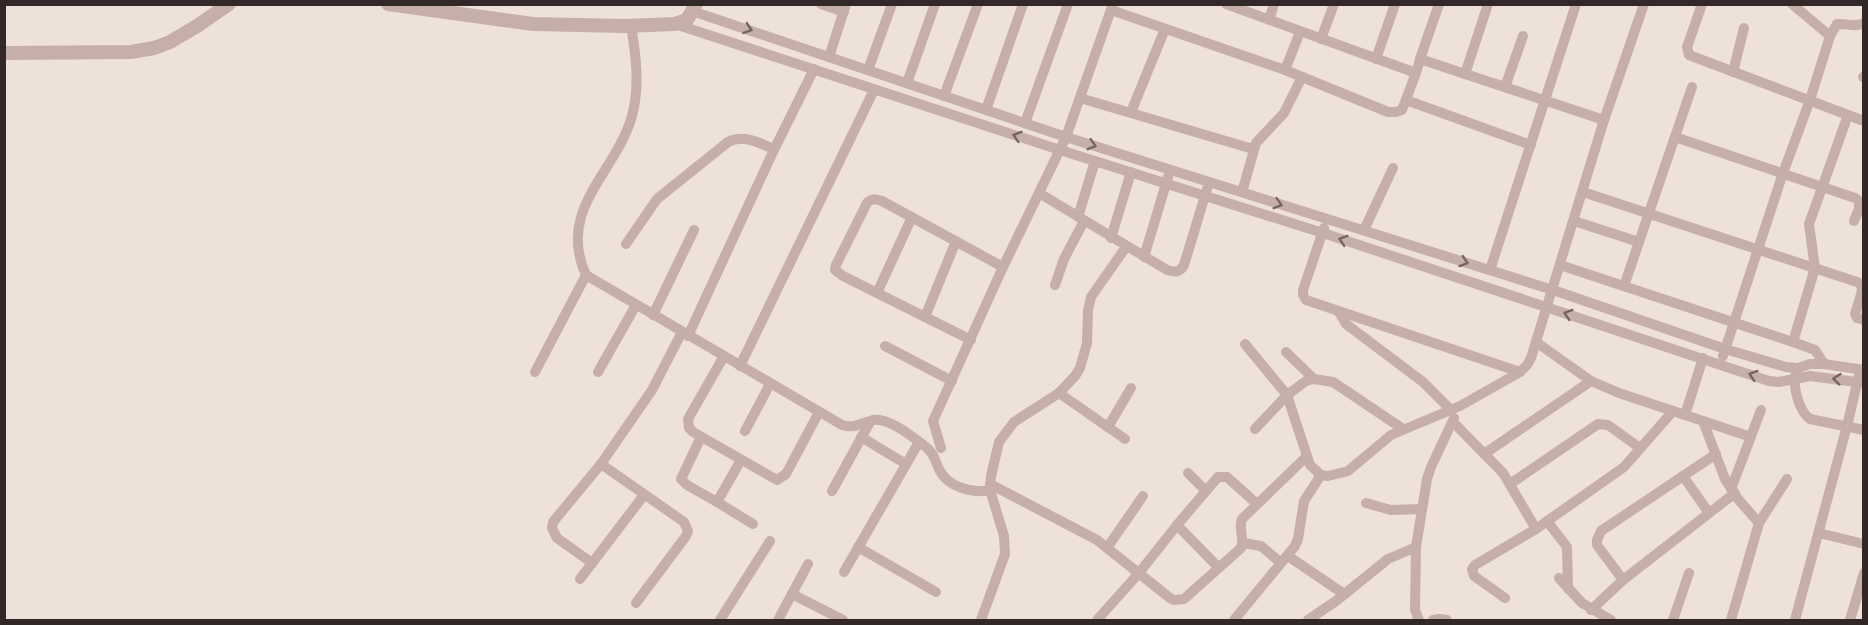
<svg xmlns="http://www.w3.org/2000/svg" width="1868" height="625" font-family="Raleway,sans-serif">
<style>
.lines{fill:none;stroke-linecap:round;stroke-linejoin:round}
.minor{stroke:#c5afa8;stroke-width:10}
.tertiary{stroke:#c5afa8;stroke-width:14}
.oneway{stroke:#746561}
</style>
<rect width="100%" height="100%" fill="#eee1da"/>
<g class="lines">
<g class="minor">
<polyline points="821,4 844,12"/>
<polyline points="1226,4 1416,73 1420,59 1604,120"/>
<polyline points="1702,4 1687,47 1689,55 1864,121"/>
<polyline points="1792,4 1830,36"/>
<polyline points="1111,10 1285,70 1388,112 1396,112 1402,110 1416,73"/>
<polyline points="692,11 1066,137 1553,290 1725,349 1786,367 1798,368 1810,364 1824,364 1864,370"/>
<polyline points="1269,20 1274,4"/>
<polyline points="675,24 1060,150 1323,233 1769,381 1779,382 1810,376 1864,383"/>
<path d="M631,25C636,56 640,86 632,116C616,173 556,209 586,275L842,425C854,429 862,423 873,420C889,417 914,438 926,447C935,454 935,462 940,471C948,487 974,494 990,490"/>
<polyline points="1321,39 1334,4"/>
<polyline points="829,57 846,4"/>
<polyline points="1376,59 1395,4"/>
<polyline points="1420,59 1439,4"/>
<polyline points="868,70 892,4"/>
<polyline points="1285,70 1300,32"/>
<polyline points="1733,72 1744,28"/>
<polyline points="1465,74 1488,4"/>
<polyline points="1863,77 1864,77"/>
<polyline points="907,83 935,4"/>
<polyline points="1505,87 1523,36"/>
<polyline points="944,96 978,4"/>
<polyline points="1080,98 1253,149"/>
<polyline points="1406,100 1531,145"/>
<polyline points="986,110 1023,4"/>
<polyline points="1131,112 1165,29"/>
<polyline points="1025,123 1068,4"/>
<polyline points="1675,137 1855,198 1859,201 1859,209 1854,221"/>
<polyline points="1242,192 1256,143 1284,113 1302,77"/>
<polyline points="1583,192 1857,282 1861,284 1862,291 1855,314 1857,318 1864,320"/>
<path d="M1039,193L1167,270C1174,272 1180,273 1184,265L1207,189"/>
<polyline points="1078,217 1095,161"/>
<polyline points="1574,221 1639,242"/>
<polyline points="1324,228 1303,290 1303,295 1306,300 1520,372"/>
<polyline points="1364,230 1393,168"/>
<polyline points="1111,238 1131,172"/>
<path d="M626,244L657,199L728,142C744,134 759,143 774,149"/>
<polyline points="1144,257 1168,177"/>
<polyline points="1560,265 1793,342 1815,350 1824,364"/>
<polyline points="1490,270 1576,4"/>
<polyline points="1055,285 1064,259 1084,221"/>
<polyline points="1624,286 1692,87"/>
<polyline points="877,293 912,217"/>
<polyline points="1339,312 1346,324 1423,382 1451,410"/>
<polyline points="653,315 694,230"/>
<polyline points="925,317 956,241"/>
<polyline points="688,336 772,154 814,69"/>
<path d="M971,340L843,276L835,270L836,265L867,203C872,198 875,199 882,201L1003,267"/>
<polyline points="1536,342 1591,381 1619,393 1751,437"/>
<polyline points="1793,342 1815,268 1809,224 1848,115"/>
<polyline points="1245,344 1287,395 1310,465 1321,475 1328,476 1348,471 1391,435 1460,406 1520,372 1527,365 1531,358 1604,120 1644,4"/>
<polyline points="885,346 952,381"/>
<polyline points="1286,352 1314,379"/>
<polyline points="724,356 688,419 689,428 693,432 777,480 786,474 819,412"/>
<path d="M1723,356L1783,173L1810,100L1830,36L1837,24C1847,23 1854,28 1864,23"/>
<polyline points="740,366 874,90"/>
<polyline points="535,372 586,275"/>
<polyline points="598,372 636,305"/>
<path d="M1796,373C1792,386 1799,411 1810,419L1864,430"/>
<polyline points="1059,393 1125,439"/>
<polyline points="1685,415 1703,358"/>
<polyline points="1703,421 1725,479 1738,499 1759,523 1731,620"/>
<polyline points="1453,422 1503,473 1536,529 1475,565 1472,569 1474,576 1505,598"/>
<polyline points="1108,427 1131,388"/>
<polyline points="1255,429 1287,395 1306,381 1314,379 1333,382 1403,429"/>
<polyline points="745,431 770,384"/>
<polyline points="701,437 681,479 687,485 717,502"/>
<polyline points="861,437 906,464"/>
<polyline points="941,448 933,421 1003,267 1066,137 1113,4"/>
<polyline points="1484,454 1591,381"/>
<polyline points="741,460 717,502 753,524"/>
<polyline points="1188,473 1206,491 1218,477 1227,477 1257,504"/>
<polyline points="1683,476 1709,513"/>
<path d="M990,484L1097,540L1170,598L1174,600L1184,599L1241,548C1245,538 1238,530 1242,519L1306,457"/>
<polyline points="1510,484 1598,424 1608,425 1640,448"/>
<polyline points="1731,489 1761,410"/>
<polyline points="832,491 870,422"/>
<polyline points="1206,491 1177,525 1219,568"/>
<polyline points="1366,503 1391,510 1422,509"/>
<polyline points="1547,521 1567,547 1568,589"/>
<polyline points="1759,523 1787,479"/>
<polyline points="1536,529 1624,467 1673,411"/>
<polyline points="1819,533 1864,544"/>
<polyline points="1243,543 1261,546 1281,563"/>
<polyline points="858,547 936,592"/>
<polyline points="1107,548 1143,496"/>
<polyline points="1288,556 1344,594"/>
<polyline points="592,563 557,538 552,528 553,522 601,464"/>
<polyline points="844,572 919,442"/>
<polyline points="1559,578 1582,603 1611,620"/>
<polyline points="580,579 644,495"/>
<polyline points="1623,580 1597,545 1597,540 1601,531 1716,454"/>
<polyline points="792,594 843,620"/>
<polyline points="636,603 686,536 688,531 684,522 601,464 652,390 682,332"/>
<polyline points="1591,610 1623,580 1735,493"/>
<polyline points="720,620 770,541"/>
<polyline points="778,620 808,564"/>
<polyline points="981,620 1005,554 1004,536 990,490 991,476 999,442 1014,422 1059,393 1075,376 1080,368 1087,343 1088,310 1091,297 1126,247"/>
<polyline points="1097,620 1139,573 1177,525"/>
<polyline points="1234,620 1295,546 1298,539 1304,501 1321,475"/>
<polyline points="1308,620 1336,601 1388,559 1416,547"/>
<polyline points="1419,620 1415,610 1416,547 1427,479 1431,467 1454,418"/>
<polyline points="1433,620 1439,619 1447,620"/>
<polyline points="1673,620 1689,573"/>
<polyline points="1795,620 1847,426 1859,375"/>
<polyline points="1850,620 1864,573"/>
</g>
<g class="tertiary">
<polyline points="388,4 533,24 624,26 675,24 687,20 696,4"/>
<polyline points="4,53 131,52 154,48 170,42 197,26 229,4"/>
</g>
</g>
<defs><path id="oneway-chevron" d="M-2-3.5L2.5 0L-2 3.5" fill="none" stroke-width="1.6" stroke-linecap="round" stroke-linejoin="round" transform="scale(1.5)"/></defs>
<g class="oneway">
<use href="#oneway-chevron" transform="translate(748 29) rotate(19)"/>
<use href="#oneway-chevron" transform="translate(1017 136) rotate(-162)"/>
<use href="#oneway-chevron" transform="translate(1092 145) rotate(17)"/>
<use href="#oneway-chevron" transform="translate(1278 204) rotate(17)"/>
<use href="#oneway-chevron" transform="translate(1343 240) rotate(-162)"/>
<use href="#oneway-chevron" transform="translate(1464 262) rotate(18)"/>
<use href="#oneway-chevron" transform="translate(1568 314) rotate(-162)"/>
<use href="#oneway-chevron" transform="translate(1753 375) rotate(-162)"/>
<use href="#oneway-chevron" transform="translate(1837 379) rotate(-174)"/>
</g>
<rect width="1868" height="625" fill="none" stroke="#322827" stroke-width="12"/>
</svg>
